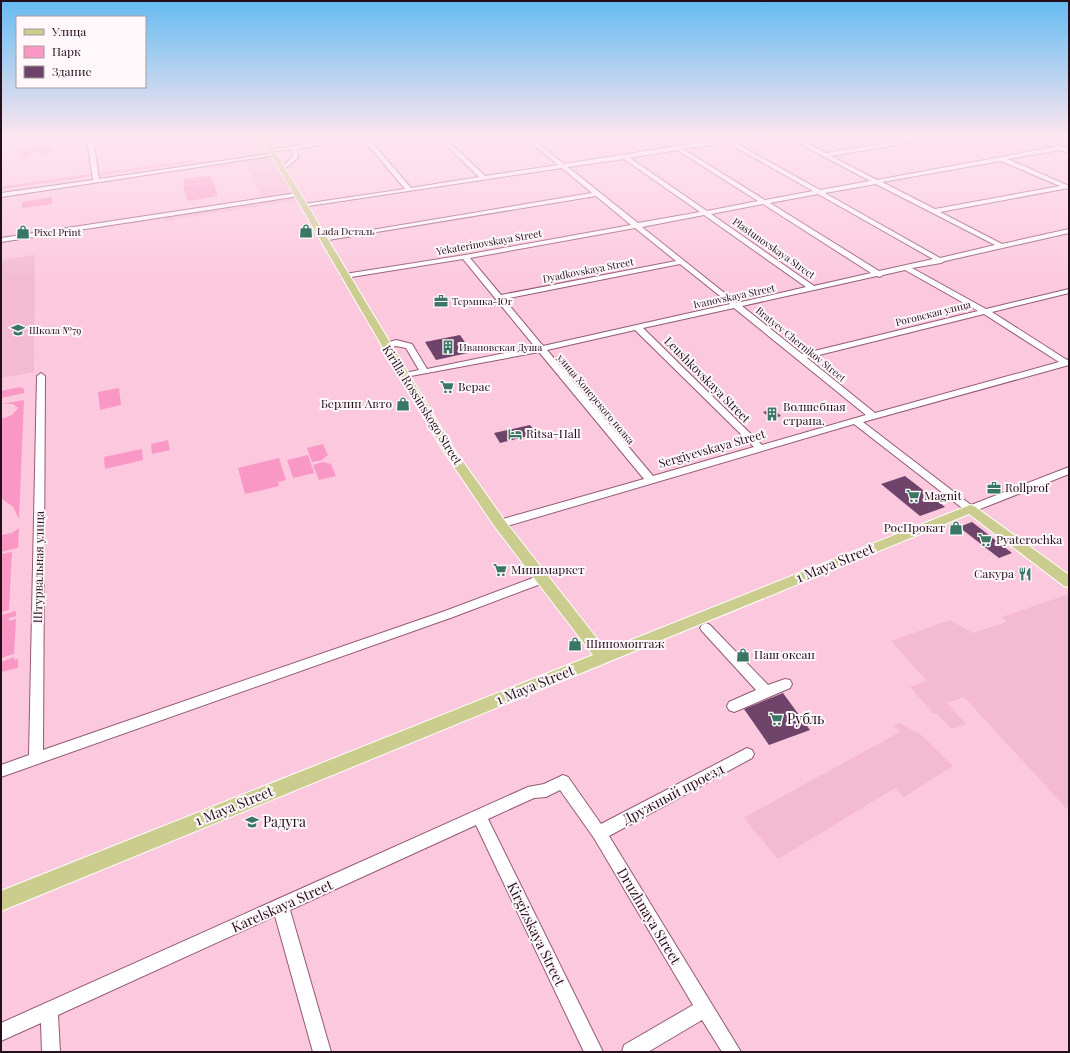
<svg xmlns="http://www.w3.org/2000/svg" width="1070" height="1053" font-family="'Playfair Display',serif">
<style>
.built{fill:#f3bad2}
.green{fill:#fa98c5}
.building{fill:#6f446a}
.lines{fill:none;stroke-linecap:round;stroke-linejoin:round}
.minor-casing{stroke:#935a74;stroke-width:2}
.major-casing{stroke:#fff;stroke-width:2}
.minor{fill:#fff;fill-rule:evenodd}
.major{fill:#cacd8e;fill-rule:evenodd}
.labels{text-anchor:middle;stroke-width:4;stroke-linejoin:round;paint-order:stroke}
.far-poi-label{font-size:10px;fill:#250f1a;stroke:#fff8fa;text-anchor:start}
.far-street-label{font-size:10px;fill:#250f1a;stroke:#fff8fa}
.street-label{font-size:12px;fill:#250f1a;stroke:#fff8fa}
.poi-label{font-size:12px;fill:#250f1a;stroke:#fff8fa;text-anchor:start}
.near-street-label{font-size:14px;fill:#250f1a;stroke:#fff8fa}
.near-poi-label{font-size:14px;fill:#250f1a;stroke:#fff8fa;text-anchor:start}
</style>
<rect width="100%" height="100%" fill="#fcc8de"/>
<g class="built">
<polygon points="269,156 272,157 296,200 295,201 164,221 163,217 264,202 244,161"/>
<polygon points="35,255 34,372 1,378 1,260"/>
<polygon points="1069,594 1069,811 964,697 947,703 966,724 951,729 938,714 933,713 910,687 927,681 891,641 950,620 973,633 1007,622 1002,617"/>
<polygon points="899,723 920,734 953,766 904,797 895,788 778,859 745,819 745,817 900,732 894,726"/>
</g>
<g class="green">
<polygon points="53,145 53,153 43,154 37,152 41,151 34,152 34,154 26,157 31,156 31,158 21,159 21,154 19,154 19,148 30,147 30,153 33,152 33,147"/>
<polygon points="194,160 194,162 101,175 100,173"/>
<polygon points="92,174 92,176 1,189 1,187"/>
<polygon points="210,176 212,182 185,185 183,179"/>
<polygon points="213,182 218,196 188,201 183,186"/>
<polygon points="52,197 52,204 22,208 22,202"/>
<polygon points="20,387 24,389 24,393 1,398 1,391"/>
<polygon points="119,388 121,405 100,410 98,392"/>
<polygon points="24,400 19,519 13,507 1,498 1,419 12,415 18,408 13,404 2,404"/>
<polygon points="168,440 170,450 152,454 151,444"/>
<polygon points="323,444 328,455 322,460 312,462 307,448"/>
<polygon points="142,449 143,460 105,469 104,457"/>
<polygon points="308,455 314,473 293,478 287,460"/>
<polygon points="279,458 286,480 278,482 279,486 245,494 238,468"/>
<polygon points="323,462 331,464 336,476 319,480 313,465"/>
<polygon points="19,528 18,548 1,552 2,535 12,533"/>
<polygon points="12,552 9,610 1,612 1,554"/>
<polygon points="16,611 16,616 9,618 9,621 16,619 14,654 1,658 1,615"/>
<polygon points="14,657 14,660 18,659 18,668 1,672 1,662"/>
</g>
<g class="building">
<polygon points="460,335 472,352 436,360 425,342"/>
<polygon points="773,409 781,416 771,419 763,412"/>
<polygon points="530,425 537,434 500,443 494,433"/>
<polygon points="905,476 945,507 920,516 881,484"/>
<polygon points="972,522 1012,553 999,558 959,527"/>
<polygon points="783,693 810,730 769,745 744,709"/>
</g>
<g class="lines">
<g class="minor-casing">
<g id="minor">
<polygon points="87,138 93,138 99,179 274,153 277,155 1,197 1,193 93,180"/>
<path d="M349,138H368L411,188L479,177L439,138H445L485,176L558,165L525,138H531L534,140L566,138L538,143L564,164L677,146L737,138H750L734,142L820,190L870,181L789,138H796L826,153L922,138H935L831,156L877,180L1054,147L1031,138H1039L1069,149V153L1060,150L1008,159L1069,186V188L940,212L1002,244L1069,229V233L945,261L941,263L912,268L986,309L1069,289V293L992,312L1067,360L1069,359V365L863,422L971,505L1069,467V474L970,513L966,511L854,424L504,527H496L495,524L496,521L644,479L539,352L400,378V374L419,370L406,348L396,346L386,349L382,346L383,344L396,340L412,344L427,369L535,347L463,259L345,278L341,276L345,274L465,255L631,225L596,196L322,241V239L324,238L592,193L562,168L302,207V205L304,204L405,189L363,139L300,148L297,150L298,158L282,171L280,170V168L293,157L292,149L271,152L268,150ZM728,143L813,191L765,200L683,149ZM677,150L758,201L707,211L630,158ZM624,159L700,212L638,223L568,167ZM1001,161L1060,186L935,209L882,182ZM876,184L995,245L940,258L825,193ZM818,194L933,259L879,271L770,203ZM763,204L871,273L814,286L711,214ZM704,215L806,287L737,303L642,227ZM635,228L676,261L501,295L470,258ZM680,264L730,304L543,346L504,299ZM905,270L978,311L802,354L742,306L877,276L880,277L883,275ZM734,308L866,415L762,445L643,328ZM984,314L1059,362L875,413L807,358ZM635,330L754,447L653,476L547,350Z"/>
<polygon points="297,193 299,194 299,196 1,242 1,238"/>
<polygon points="41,373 45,376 43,750 445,611 538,576 546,576 548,579 546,582 453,617 1,777 1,765 29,755 37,376"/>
<polygon points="706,623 710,625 768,685 785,679 790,680 792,684 790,688 739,710 734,712 729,710 727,706 729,702 756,690 702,631 700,628 702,625"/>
<polygon points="747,748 752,750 754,754 752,758 609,836 741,1052 722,1052 702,1020 648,1052 622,1052 624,1045 693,1005 594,838 560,790 546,797 534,798 488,819 603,1052 584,1052 476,825 290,910 331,1052 313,1052 275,916 58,1015 60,1052 42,1052 41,1023 1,1041 1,1023 528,787 544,784 563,775 568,777 601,824"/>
</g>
</g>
<g class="major-casing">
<polygon id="major" points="261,138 267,138 454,449 505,521 606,650 970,505 974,506 1069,575 1069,587 1064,586 969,514 1,911 1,891 593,655 495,527 442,449"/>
</g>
<use href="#minor" class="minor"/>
<use href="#major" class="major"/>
</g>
<linearGradient id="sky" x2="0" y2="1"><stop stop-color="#65bbf1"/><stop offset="0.48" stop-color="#fee6f0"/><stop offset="1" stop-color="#fee6f0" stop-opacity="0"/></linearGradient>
<rect width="1070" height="285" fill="url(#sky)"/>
<defs>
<g id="shop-bare" transform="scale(1.08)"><path d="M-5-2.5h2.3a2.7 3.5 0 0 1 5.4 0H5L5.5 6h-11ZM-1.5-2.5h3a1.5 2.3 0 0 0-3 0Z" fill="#397764" stroke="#fff8fa" stroke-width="2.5" paint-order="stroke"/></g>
<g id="office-bare" transform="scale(1.08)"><path d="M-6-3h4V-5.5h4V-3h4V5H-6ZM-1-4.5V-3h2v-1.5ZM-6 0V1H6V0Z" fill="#397764" stroke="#fff8fa" stroke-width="2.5" paint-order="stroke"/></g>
<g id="school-bare" transform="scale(1.08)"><path d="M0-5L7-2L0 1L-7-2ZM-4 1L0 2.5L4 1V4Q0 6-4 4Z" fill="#397764" stroke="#fff8fa" stroke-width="2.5" paint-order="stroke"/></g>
<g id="building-bare" transform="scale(1.08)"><path d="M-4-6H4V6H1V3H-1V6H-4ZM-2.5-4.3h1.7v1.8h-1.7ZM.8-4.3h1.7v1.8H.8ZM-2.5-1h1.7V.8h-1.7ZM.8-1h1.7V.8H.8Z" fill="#397764" stroke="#fff8fa" stroke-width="2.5" paint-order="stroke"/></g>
<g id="supermarket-bare" transform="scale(1.08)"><path d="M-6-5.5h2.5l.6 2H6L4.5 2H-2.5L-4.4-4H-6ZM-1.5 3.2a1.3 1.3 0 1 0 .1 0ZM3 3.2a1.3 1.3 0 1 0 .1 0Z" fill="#397764" stroke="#fff8fa" stroke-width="2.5" paint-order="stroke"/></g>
<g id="hotel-bare" transform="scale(1.08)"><path d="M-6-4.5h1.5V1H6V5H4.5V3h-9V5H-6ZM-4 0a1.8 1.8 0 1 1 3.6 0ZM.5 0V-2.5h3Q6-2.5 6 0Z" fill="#397764" stroke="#fff8fa" stroke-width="2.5" paint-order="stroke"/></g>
<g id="restaurant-bare" transform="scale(1.08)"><path d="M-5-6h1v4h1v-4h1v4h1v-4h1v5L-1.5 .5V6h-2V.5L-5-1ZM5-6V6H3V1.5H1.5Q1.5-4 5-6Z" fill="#397764" stroke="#fff8fa" stroke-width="2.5" paint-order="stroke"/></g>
</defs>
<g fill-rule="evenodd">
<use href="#shop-bare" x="306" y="231"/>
<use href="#shop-bare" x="23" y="232"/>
<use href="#office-bare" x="441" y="301"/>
<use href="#school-bare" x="18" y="330"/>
<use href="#building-bare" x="448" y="347"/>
<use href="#supermarket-bare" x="447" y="387"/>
<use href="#shop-bare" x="403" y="404"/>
<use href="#building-bare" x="772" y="414"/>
<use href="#hotel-bare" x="515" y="434"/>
<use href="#office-bare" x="994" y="488"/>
<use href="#supermarket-bare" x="913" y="496"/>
<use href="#shop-bare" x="956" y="528"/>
<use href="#supermarket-bare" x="985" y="540"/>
<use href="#supermarket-bare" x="500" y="570"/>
<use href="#restaurant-bare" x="1025" y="574"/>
<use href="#shop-bare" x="575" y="644"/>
<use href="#shop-bare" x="743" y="655"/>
<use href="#supermarket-bare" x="776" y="719"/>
<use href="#school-bare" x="252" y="822"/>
</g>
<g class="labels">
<g class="far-poi-label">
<text x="317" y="235">Lada Dеталь</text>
<text x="34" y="236">Pixel Print</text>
<text x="452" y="305">Термика-Юг</text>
<text x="29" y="334">Школа №79</text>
<text x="459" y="351">Ивановская Душа</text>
</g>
<g class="far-street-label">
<text transform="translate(489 242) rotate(-10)" y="4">Yekaterinovskaya Street</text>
<text transform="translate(774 248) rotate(35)" y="4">Plastunovskaya Street</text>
<text transform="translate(588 270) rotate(-11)" y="4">Dyadkovskaya Street</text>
<text transform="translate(734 296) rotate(-12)" y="4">Ivanovskaya Street</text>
<text transform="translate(933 313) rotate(-14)" y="4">Роговская улица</text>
<text transform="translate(801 344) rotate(39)" y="4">Bratyev Chernikov Street</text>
<text transform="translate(596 399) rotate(50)" y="4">улица Хоперского полка</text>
</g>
<g class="street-label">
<text transform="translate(707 380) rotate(45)" y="4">Leushkovskaya Street</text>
<text transform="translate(422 405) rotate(58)" y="4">Kirilla Rossinskogo Street</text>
<text transform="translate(712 449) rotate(-16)" y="4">Sergiyevskaya Street</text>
<text transform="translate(39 567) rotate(-89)" y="4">Штурвальная улица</text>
</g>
<g class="poi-label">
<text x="458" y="391">Верас</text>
<text x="392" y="408" text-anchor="end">Берлин Авто</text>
<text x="783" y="411">Волшебная<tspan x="783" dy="14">страна.</tspan></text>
<text x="526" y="438">Ritsa-Hall</text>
<text x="1005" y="492">Rollprof</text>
<text x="924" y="500">Magnit</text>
<text x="945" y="532" text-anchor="end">РосПрокат</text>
<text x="996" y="544">Pyaterochka</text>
<text x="511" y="574">Минимаркет</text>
<text x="1014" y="578" text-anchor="end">Сакура</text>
<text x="586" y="648">Шиномонтаж</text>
<text x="754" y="659">Наш океан</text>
</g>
<g class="near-street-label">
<text transform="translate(835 563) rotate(-22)" y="5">1 Maya Street</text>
<text transform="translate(535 685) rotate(-22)" y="5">1 Maya Street</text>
<text transform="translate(673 794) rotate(-28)" y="5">Дружный проезд</text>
<text transform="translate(234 806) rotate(-22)" y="5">1 Maya Street</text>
<text transform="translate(282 906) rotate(-24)" y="5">Karelskaya Street</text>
<text transform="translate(649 916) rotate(59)" y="5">Druzhnaya Street</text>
<text transform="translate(536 934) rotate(64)" y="5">Kirgizskaya Street</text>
</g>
<g class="near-poi-label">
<text x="787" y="724">Рубль</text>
<text x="263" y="827">Радуга</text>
</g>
</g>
<rect width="1070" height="1053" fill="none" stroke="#250f1a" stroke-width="4"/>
<rect x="16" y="16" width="130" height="72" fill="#fff8fa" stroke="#a89ba0"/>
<rect x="24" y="29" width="20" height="6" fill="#cacd8e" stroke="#a89ba0"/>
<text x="52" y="36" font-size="12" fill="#250f1a">Улица</text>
<rect x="24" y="46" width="20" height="12" fill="#fa98c5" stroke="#a89ba0"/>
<text x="52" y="56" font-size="12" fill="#250f1a">Парк</text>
<rect x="24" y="66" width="20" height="12" fill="#6f446a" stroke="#a89ba0"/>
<text x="52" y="76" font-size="12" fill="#250f1a">Здание</text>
</svg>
